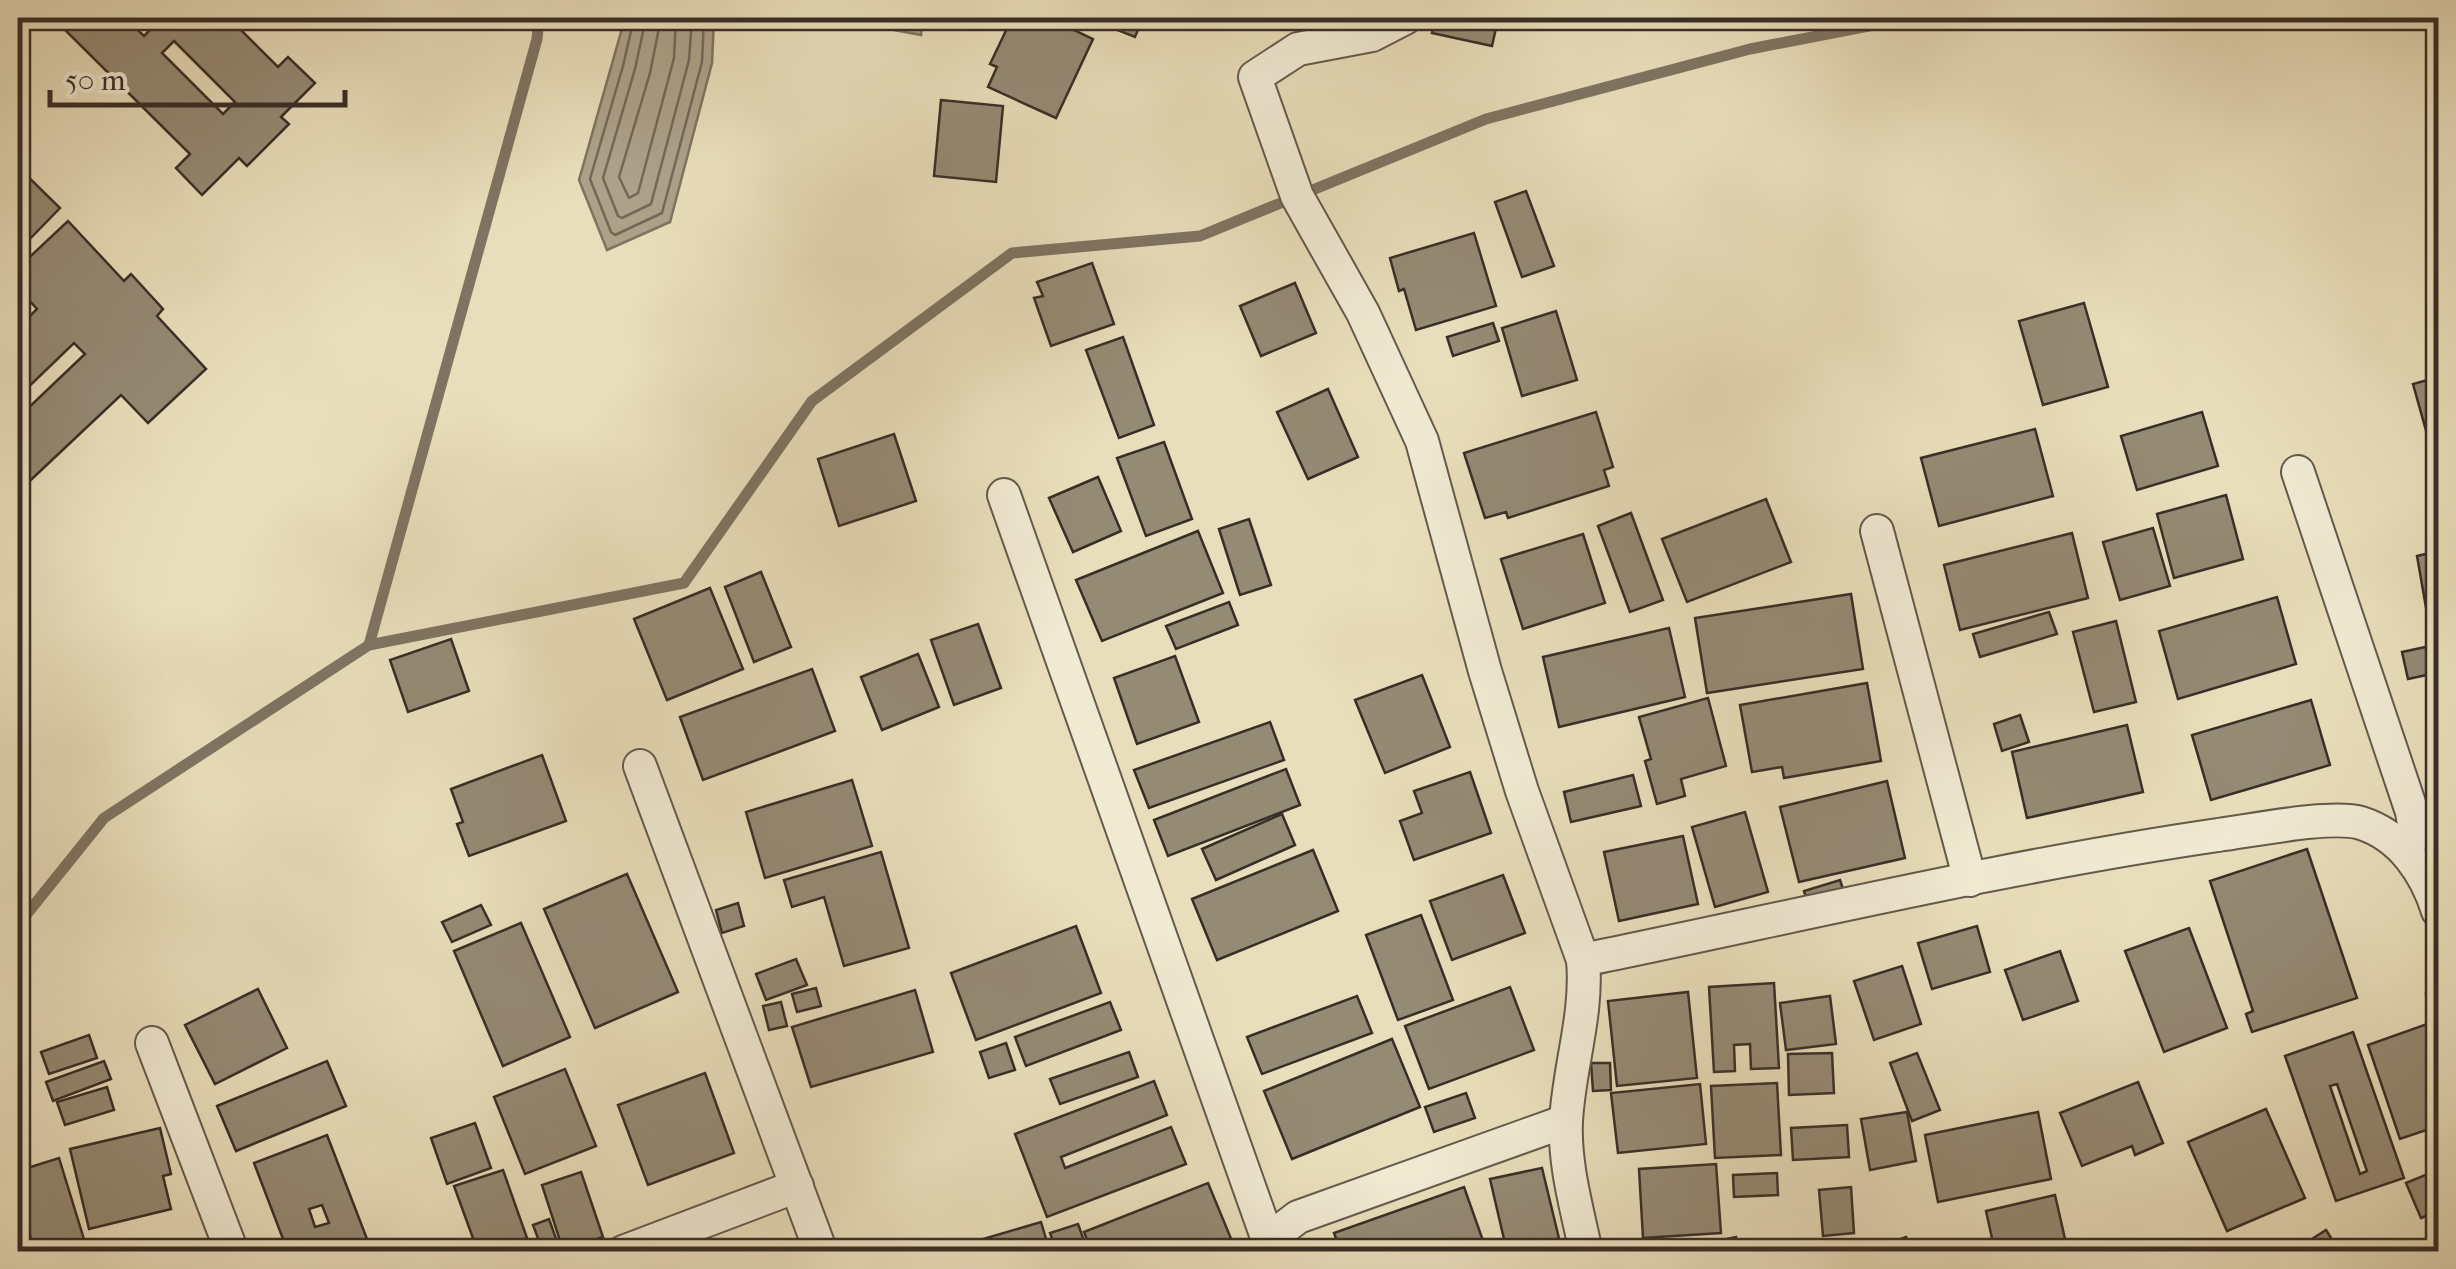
<svg xmlns="http://www.w3.org/2000/svg" width="2456" height="1269" font-family="'IM FELL French Canon',serif">
<style>
.water{fill:#ada289;stroke:#7f7462;stroke-width:2.5}
.lines{fill:none;stroke-linecap:round;stroke-linejoin:round}
.shore{stroke:#736858;stroke-width:2.5}
.stream{stroke:#7f7462;stroke-width:11}
.building{fill:#958a74;stroke:#392e27;stroke-width:2.5;fill-rule:evenodd}
.street-casing{stroke:#655a4c;stroke-width:36}
.street{stroke:#f1ead3;stroke-width:32}
</style>
<rect width="100%" height="100%" fill="#e9debb"/>
<filter id="stains"><feTurbulence type="fractalNoise" baseFrequency=".002" numOctaves="4"/><feColorMatrix values="0 0 0 0 .2 0 0 0 0 .09 0 0 0 0 .02 0 0 0 .5 -.17"/></filter>
<radialGradient id="worn" r=".72"><stop offset=".6" stop-color="#630" stop-opacity="0"/><stop offset="1" stop-color="#630" stop-opacity=".3"/></radialGradient>
<g class="water">
<polygon points="625,18 714,18 712,63 670,222 607,250 579,180"/>
<polygon points="790,18 922,18 921,35 851,22 789,22"/>
</g>
<g class="lines">
<g class="shore">
<polyline points="634,18 623,66 590,179 611,232 615,235 662,213 702,62 704,18"/>
<polyline points="646,18 635,69 603,178 618,216 622,218 651,204 689,60 692,18"/>
<polyline points="661,18 650,73 619,177 629,198 638,193 674,58 676,18"/>
</g>
<g class="stream">
<polyline points="2187,18 2345,25 2381,18"/>
<polyline points="369,645 537,39 539,18"/>
<polyline points="18,925 104,818 369,645 684,583 812,401 1012,253 1200,236 1486,119 1750,49 1910,18"/>
</g>
</g>
<g class="building">
<polygon points="18,18 41,18 21,37 18,34"/>
<path d="M53,18H125L144,36L155,25L148,18H229L278,67L288,57L315,83L281,117L289,124L247,166L239,158L202,195L176,168L190,154ZM174,41L235,102L223,114L162,53Z"/>
<polygon points="1012,18 1049,18 1093,39 1056,118 988,87 997,67 990,64"/>
<polygon points="1087,18 1143,18 1135,37"/>
<polygon points="1436,18 1498,19 1492,46 1432,33"/>
<polygon points="941,100 1003,106 996,182 934,176"/>
<polygon points="18,167 60,208 18,251"/>
<polygon points="1526,191 1554,266 1522,277 1495,202"/>
<polygon points="68,221 124,281 131,274 163,309 157,316 206,369 148,423 121,395 18,492 18,410 22,414 85,354 74,343 18,397 18,328 37,309 18,288 18,268"/>
<polygon points="1474,233 1496,306 1416,330 1404,289 1399,291 1390,258"/>
<polygon points="1092,263 1114,324 1051,346 1034,298 1043,296 1037,282"/>
<polygon points="1295,283 1316,333 1261,356 1240,306"/>
<polygon points="2084,303 2108,387 2043,405 2019,321"/>
<polygon points="1556,311 1577,380 1522,396 1502,328"/>
<polygon points="1493,323 1499,341 1453,356 1447,337"/>
<polygon points="1123,337 1154,425 1119,438 1086,350"/>
<polygon points="2438,377 2438,458 2434,459 2413,384"/>
<polygon points="1328,389 1358,457 1308,479 1277,412"/>
<polygon points="1596,412 1613,467 1604,470 1609,486 1508,518 1506,512 1485,518 1464,453"/>
<polygon points="2202,412 2218,466 2137,490 2121,436"/>
<polygon points="2035,429 2053,496 1939,526 1921,458"/>
<polygon points="894,434 916,501 839,526 818,459"/>
<polygon points="1164,442 1192,519 1146,536 1117,458"/>
<polygon points="1098,477 1121,531 1073,552 1049,498"/>
<polygon points="2226,495 2243,559 2174,578 2157,514"/>
<polygon points="1766,499 1791,562 1687,602 1662,539"/>
<polygon points="1631,513 1663,600 1630,612 1598,526"/>
<polygon points="1249,519 1271,585 1240,595 1219,529"/>
<polygon points="2153,528 2170,586 2120,600 2103,542"/>
<polygon points="1198,531 1223,593 1102,641 1076,580"/>
<polygon points="2072,533 2088,598 1960,630 1944,565"/>
<polygon points="1583,534 1605,603 1523,629 1501,559"/>
<polygon points="2438,551 2438,617 2428,619 2417,556"/>
<polygon points="761,572 791,647 754,662 725,587"/>
<polygon points="710,588 743,669 667,700 634,619"/>
<polygon points="1851,594 1863,669 1707,693 1695,618"/>
<polygon points="2277,597 2296,664 2178,699 2159,631"/>
<polygon points="1229,602 1238,625 1176,649 1166,626"/>
<polygon points="2049,612 2057,634 1980,657 1973,634"/>
<polygon points="2116,621 2136,702 2094,712 2073,632"/>
<polygon points="978,624 1001,688 954,705 931,640"/>
<polygon points="1669,628 1685,697 1559,727 1543,657"/>
<polygon points="451,639 469,691 408,712 390,660"/>
<polygon points="2430,646 2436,673 2408,679 2402,652"/>
<polygon points="918,654 939,707 882,730 861,677"/>
<polygon points="1175,656 1199,722 1137,744 1114,678"/>
<polygon points="812,669 835,731 703,780 680,717"/>
<polygon points="1422,675 1450,747 1385,773 1355,700"/>
<polygon points="1867,683 1881,761 1784,778 1782,767 1752,772 1740,705"/>
<polygon points="1708,698 1726,766 1681,779 1685,796 1657,804 1645,761 1651,759 1639,717"/>
<polygon points="2311,700 2330,765 2211,800 2192,735"/>
<polygon points="2020,715 2029,742 2002,751 1994,724"/>
<polygon points="1270,722 1284,760 1149,808 1134,770"/>
<polygon points="2127,725 2143,792 2027,818 2012,752"/>
<polygon points="542,755 566,821 469,856 457,824 463,822 451,789"/>
<polygon points="1286,769 1300,805 1168,856 1154,820"/>
<polygon points="1470,772 1491,833 1414,860 1400,821 1422,813 1414,791"/>
<polygon points="1633,775 1641,806 1571,822 1564,792"/>
<polygon points="852,780 872,846 765,878 746,812"/>
<polygon points="1887,781 1905,858 1799,882 1780,807"/>
<polygon points="1745,812 1768,892 1715,907 1692,827"/>
<polygon points="1282,814 1295,845 1216,880 1202,849"/>
<polygon points="1683,836 1698,904 1619,921 1604,852"/>
<polygon points="2307,849 2357,998 2252,1032 2246,1014 2253,1011 2210,881"/>
<polygon points="1313,850 1338,911 1217,960 1192,899"/>
<polygon points="881,852 909,948 844,966 824,897 792,907 784,880"/>
<polygon points="627,874 678,992 595,1028 544,909"/>
<polygon points="1503,875 1525,933 1452,960 1430,901"/>
<polygon points="1840,880 1846,898 1809,908 1804,891"/>
<polygon points="738,903 744,926 722,933 716,910"/>
<polygon points="481,905 491,925 452,942 442,922"/>
<polygon points="1421,915 1453,1000 1398,1020 1366,935"/>
<polygon points="521,923 570,1037 503,1066 454,951"/>
<polygon points="1076,926 1101,993 976,1040 951,973"/>
<polygon points="1977,926 1990,972 1932,989 1918,943"/>
<polygon points="2189,928 2227,1028 2164,1052 2125,951"/>
<polygon points="2060,951 2078,1001 2023,1020 2005,970"/>
<polygon points="796,959 807,985 766,1000 756,974"/>
<polygon points="1902,966 1921,1024 1874,1040 1854,981"/>
<polygon points="1774,983 1779,1068 1751,1069 1750,1044 1734,1045 1735,1071 1714,1072 1709,987"/>
<polygon points="1510,987 1534,1050 1429,1089 1405,1026"/>
<polygon points="816,988 821,1006 797,1012 792,994"/>
<polygon points="258,989 287,1048 215,1084 185,1025"/>
<polygon points="915,990 933,1052 811,1087 792,1027"/>
<polygon points="2438,991 2438,1018 2434,1020 2426,994"/>
<polygon points="1688,992 1697,1078 1617,1086 1608,1001"/>
<polygon points="1357,996 1372,1033 1262,1074 1247,1037"/>
<polygon points="1830,996 1836,1044 1786,1050 1780,1003"/>
<polygon points="781,1002 787,1026 769,1030 763,1006"/>
<polygon points="1110,1002 1121,1030 1026,1066 1015,1037"/>
<polygon points="2427,1024 2438,1058 2438,1126 2400,1139 2368,1045"/>
<path d="M2353,1032L2404,1178L2336,1201L2285,1056ZM2337,1084L2367,1171L2360,1174L2330,1086Z"/>
<polygon points="89,1035 97,1058 49,1074 41,1052"/>
<polygon points="1392,1039 1420,1107 1292,1159 1264,1091"/>
<polygon points="1006,1043 1015,1070 989,1078 980,1052"/>
<polygon points="1129,1052 1138,1077 1060,1104 1050,1079"/>
<polygon points="1832,1053 1834,1093 1789,1095 1788,1054"/>
<polygon points="1917,1053 1940,1110 1912,1121 1890,1063"/>
<polygon points="104,1061 111,1079 53,1101 46,1082"/>
<polygon points="327,1061 346,1106 236,1151 217,1106"/>
<polygon points="1591,1063 1610,1063 1611,1090 1593,1091"/>
<polygon points="565,1069 596,1146 525,1174 494,1097"/>
<polygon points="705,1073 734,1153 648,1185 618,1105"/>
<polygon points="1154,1081 1167,1115 1061,1157 1065,1168 1171,1127 1186,1164 1047,1217 1015,1134"/>
<polygon points="2138,1082 2163,1143 2135,1155 2132,1146 2082,1166 2060,1113"/>
<polygon points="1777,1083 1781,1155 1715,1158 1711,1086"/>
<polygon points="1700,1084 1706,1144 1618,1153 1611,1093"/>
<polygon points="107,1087 114,1110 65,1125 57,1102"/>
<polygon points="1466,1093 1475,1118 1434,1132 1425,1107"/>
<polygon points="2266,1109 2305,1198 2227,1231 2188,1142"/>
<polygon points="1907,1112 1916,1161 1870,1170 1861,1119"/>
<polygon points="2038,1112 2051,1179 1938,1202 1925,1135"/>
<polygon points="475,1123 491,1168 447,1184 431,1138"/>
<polygon points="1847,1125 1849,1157 1793,1160 1791,1128"/>
<polygon points="160,1128 171,1174 163,1176 171,1209 89,1229 70,1149"/>
<path d="M327,1135L372,1252H288L254,1163ZM322,1205L329,1223L315,1227L309,1209Z"/>
<polygon points="59,1158 87,1249 35,1252 18,1195 18,1171"/>
<polygon points="1716,1164 1721,1233 1643,1238 1639,1169"/>
<polygon points="1542,1168 1562,1251 1507,1252 1490,1179"/>
<polygon points="503,1170 527,1238 478,1252 454,1186"/>
<polygon points="2435,1171 2438,1211 2421,1218 2406,1183"/>
<polygon points="581,1172 603,1237 563,1250 542,1185"/>
<polygon points="1777,1173 1778,1195 1734,1197 1733,1175"/>
<polygon points="1208,1183 1232,1241 1206,1252 1092,1252 1084,1232"/>
<polygon points="1464,1187 1487,1252 1341,1252 1334,1233"/>
<polygon points="1851,1187 1854,1233 1823,1236 1819,1190"/>
<polygon points="2055,1195 2068,1252 1995,1252 1986,1211"/>
<polygon points="549,1219 560,1250 543,1252 533,1225"/>
<polygon points="1041,1222 1050,1252 939,1252"/>
<polygon points="1078,1224 1088,1252 1057,1252 1050,1233"/>
<polygon points="2326,1230 2340,1252 2304,1252 2301,1246"/>
<polygon points="1736,1237 1739,1252 1666,1252"/>
<polygon points="1906,1237 1911,1252 1861,1252"/>
<polygon points="157,1242 160,1252 123,1252"/>
</g>
<g class="lines">
<g class="street-casing">
<g id="street">
<path d="M1405,18L1372,35L1298,49L1255,77L1297,196L1363,313L1422,441L1485,671L1522,791L1583,960C1588,1014 1569,1067 1566,1121C1564,1165 1577,1209 1586,1252"/>
<path d="M2298,472L2412,812C2415,827 2415,837 2406,849"/>
<polyline points="1004,495 1268,1240"/>
<polyline points="1877,531 1970,880"/>
<polyline points="640,766 821,1252"/>
<path d="M1583,960C1794,917 2005,866 2218,835C2251,831 2331,814 2361,823C2402,836 2426,873 2438,911"/>
<polyline points="152,1043 232,1252"/>
<polyline points="623,1252 797,1186"/>
<polyline points="1260,1252 1268,1240 1298,1217 1566,1121"/>
</g>
</g>
<use href="#street" class="street"/>
</g>
<rect width="2456" height="1269" fill="none" stroke="#e9debb" stroke-width="60"/>
<rect x="20" y="20" width="2416" height="1229" fill="none" stroke="#392e27" stroke-width="5"/>
<rect x="30" y="30" width="2396" height="1209" fill="none" stroke="#392e27" stroke-width="2.5"/>
<path d="M50 90v15h295v-15" fill="none" stroke="#392e27" stroke-width="5"/>
<text x="65" y="90" font-size="30" fill="#392e27" stroke="#f1ead3" stroke-width="8" paint-order="stroke">50 m</text>
<rect width="100%" height="100%" filter="url(#stains)"/>
<rect width="100%" height="100%" fill="url(#worn)"/>
</svg>
